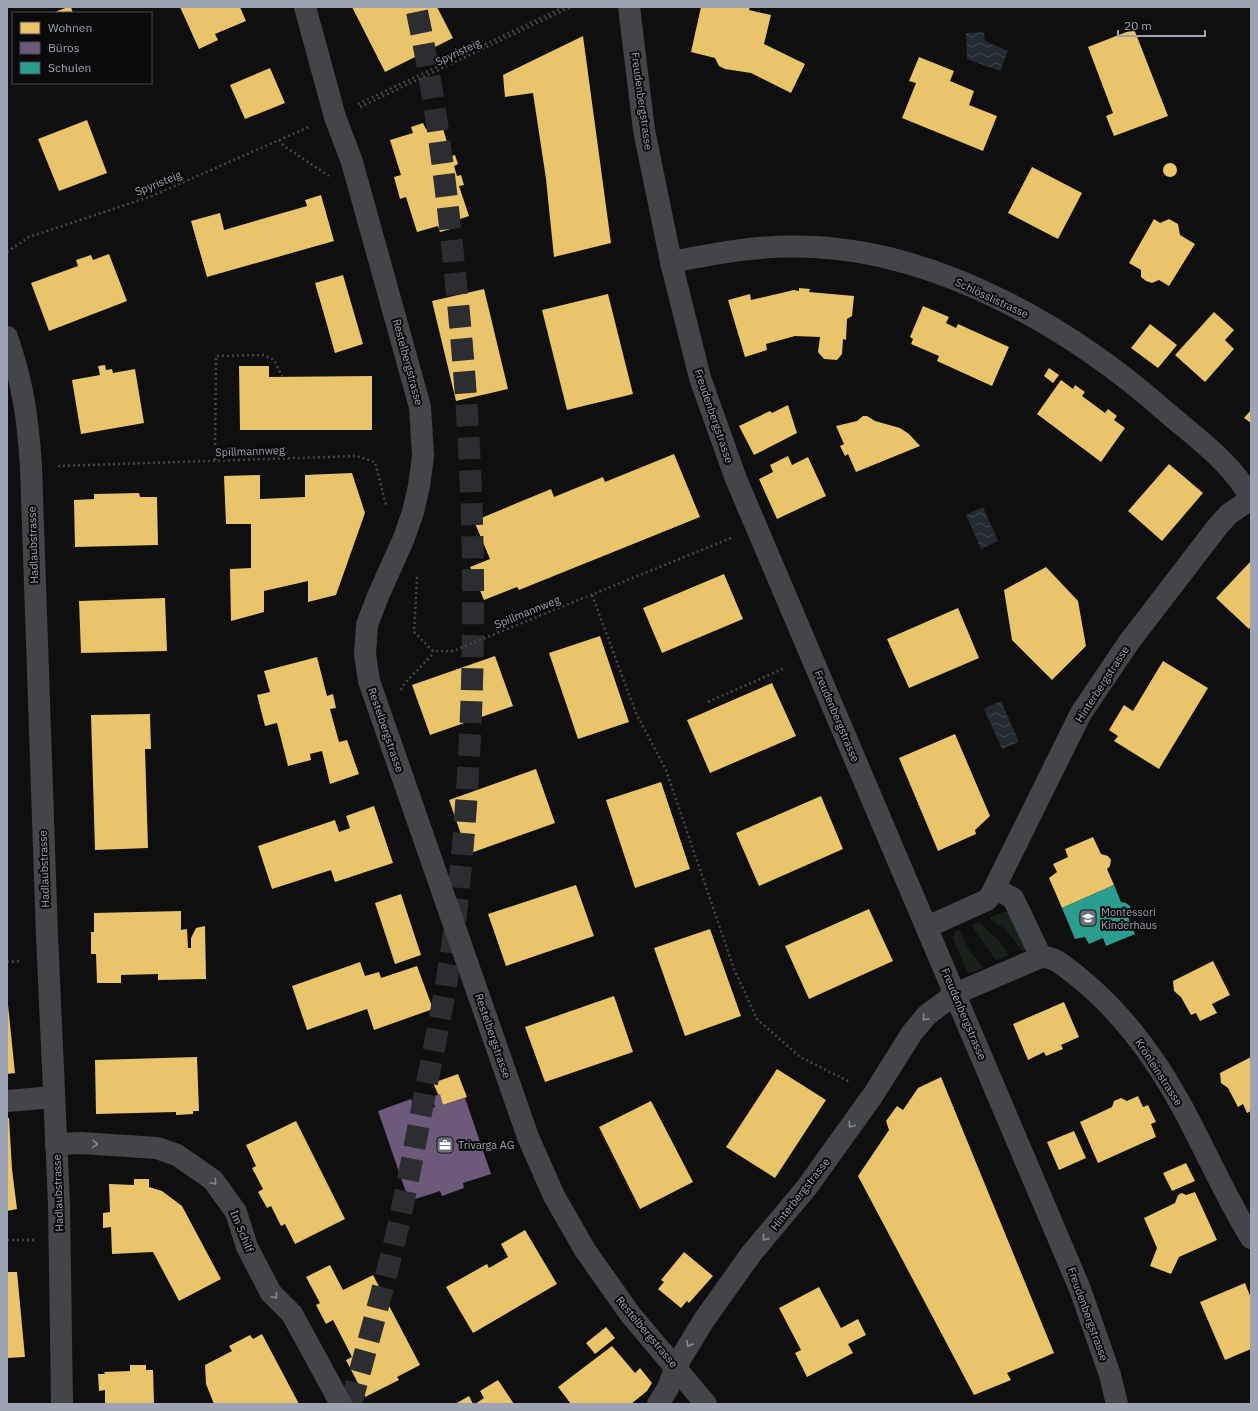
<svg xmlns="http://www.w3.org/2000/svg" width="1258" height="1411" font-family="'IBM Plex Sans',sans-serif">
<style>
.green{fill:#19201a}
.water{fill:url(#water-waves)}
.homes{fill:#e9c46a}
.offices{fill:#6d597a}
.schools{fill:#2a9d8f}
.lines{fill:none;stroke-linecap:round;stroke-linejoin:round}
.minor-tunnel{stroke:#2c2d31;stroke-width:22;stroke-dasharray:22 11;stroke-linecap:butt}
.path{stroke:#44464b;stroke-width:2.5;stroke-dasharray:2 3;stroke-linecap:butt}
.minor{stroke:#444549;stroke-width:22}
.oneway{stroke:#838893}
.labels{text-anchor:middle;stroke-width:4;stroke-linejoin:round;paint-order:stroke}
.street-label{font-size:11px;fill:#9ea4b3;stroke:#0a0a0b}
.poi-label{font-size:11px;fill:#9ea4b3;stroke:#0a0a0b;text-anchor:start}
</style>
<defs>
<pattern id="water-waves" width="16" height="10" patternUnits="userSpaceOnUse"><rect width="16" height="10" fill="#232a32"/><path d="M0 5q4-4 8 0t8 0" fill="none" stroke="#40464d"/></pattern>
</defs>
<rect width="100%" height="100%" fill="#0f0f10"/>
<g class="green">
<polygon points="1004,912 1009,912 1025,948 1024,951 1022,951 1006,930 990,919 990,917"/>
<polygon points="979,922 999,941 1009,955 996,960 972,927 972,925"/>
<polygon points="959,930 970,952 984,968 970,973 967,972 953,938 954,932"/>
</g>
<g class="water">
<polygon points="984,32 985,41 1008,51 1000,71 967,59 966,33"/>
<polygon points="983,507 998,541 981,549 966,515"/>
<polygon points="1001,701 1019,742 1002,749 984,709"/>
</g>
<g class="homes">
<polygon points="68,7 71,7 73,13 52,13"/>
<polygon points="180,7 240,7 246,21 215,34 218,40 199,49"/>
<polygon points="352,7 437,7 453,38 385,72"/>
<polygon points="701,7 750,7 749,10 771,15 764,44 805,64 791,93 751,73 725,69 719,66 715,58 691,52"/>
<polygon points="1134,29 1168,116 1114,136 1106,116 1113,113 1088,47"/>
<polygon points="583,36 611,243 554,257 546,179 533,93 505,97 503,75"/>
<polygon points="919,57 954,71 950,81 974,91 969,105 997,116 983,151 902,118 916,83 909,81"/>
<polygon points="270,68 285,103 245,119 230,85"/>
<polygon points="87,120 107,173 59,191 38,139"/>
<polygon points="423,123 426,129 442,125 451,156 455,155 458,164 454,166 457,176 461,175 464,185 459,186 469,216 451,222 454,228 440,232 438,226 417,232 406,197 400,199 394,177 401,175 390,140 413,133 411,127"/>
<circle cx="1170" cy="170" r="7"/>
<polygon points="1032,167 1082,193 1058,239 1008,213"/>
<polygon points="321,195 334,241 207,277 191,221 220,213 224,230 307,206 305,200"/>
<polygon points="1154,219 1160,223 1169,219 1178,224 1180,235 1195,244 1169,286 1159,280 1152,283 1146,281 1141,277 1141,270 1129,263"/>
<polygon points="109,254 127,301 49,331 31,283 78,266 76,260 91,255 93,260"/>
<polygon points="343,275 363,344 335,353 315,283"/>
<polygon points="799,288 810,289 809,292 854,296 852,316 847,319 846,340 843,339 842,354 837,360 824,359 818,352 820,337 795,336 766,344 767,350 745,357 728,300 750,294 751,300 794,290 799,291"/>
<polygon points="484,289 508,389 456,401 432,301"/>
<polygon points="608,294 633,394 567,410 542,310"/>
<polygon points="923,306 949,317 946,323 956,328 958,324 1009,347 992,386 937,361 939,356 911,344 913,339 910,337"/>
<polygon points="1214,312 1234,330 1225,340 1234,349 1205,382 1175,355"/>
<polygon points="1150,324 1177,345 1158,368 1131,348"/>
<polygon points="105,365 106,370 112,369 113,373 135,369 144,423 81,434 72,380 100,375 98,366"/>
<polygon points="239,366 269,366 269,377 372,376 372,430 240,430"/>
<polygon points="1049,368 1059,375 1053,383 1044,376"/>
<polygon points="1061,380 1073,389 1075,385 1085,392 1082,396 1105,413 1108,409 1117,416 1114,420 1125,428 1101,462 1037,414"/>
<polygon points="788,405 797,433 754,455 739,426 770,411 772,413"/>
<polygon points="1251,410 1251,423 1244,418"/>
<polygon points="863,416 867,416 875,421 900,428 909,434 920,446 856,472 848,454 845,456 840,446 844,444 836,426 857,421"/>
<polygon points="674,454 700,517 519,590 517,587 484,600 470,567 490,559 474,521 551,489 554,497 603,477 605,482"/>
<polygon points="788,456 792,465 808,457 826,496 777,519 759,479 773,472 770,465"/>
<polygon points="1169,464 1203,493 1162,541 1128,511"/>
<polygon points="352,473 365,513 336,595 308,602 308,581 264,591 264,612 231,621 230,569 251,568 251,524 226,524 224,476 260,475 260,499 305,497 305,475"/>
<polygon points="139,493 140,497 157,497 158,545 75,547 74,500 94,499 94,494"/>
<polygon points="1251,561 1251,626 1249,629 1216,598"/>
<polygon points="1046,567 1078,601 1086,646 1052,680 1012,640 1004,590"/>
<polygon points="724,574 743,619 662,653 643,608"/>
<polygon points="165,598 167,651 81,653 79,601"/>
<polygon points="958,608 979,658 909,688 887,639"/>
<polygon points="600,636 629,722 578,739 549,653"/>
<polygon points="495,656 513,706 430,735 412,685"/>
<polygon points="317,657 327,696 333,694 336,708 330,709 339,742 347,740 359,774 330,784 322,751 310,754 311,760 288,766 277,723 265,726 257,695 270,692 264,671"/>
<polygon points="1163,661 1208,688 1159,769 1114,741 1118,736 1109,730 1124,705 1133,711"/>
<polygon points="772,683 796,736 710,773 687,720"/>
<polygon points="150,714 151,749 145,749 148,848 95,850 91,715"/>
<polygon points="955,734 990,816 975,830 976,834 938,851 899,758"/>
<polygon points="536,769 555,823 468,854 449,800"/>
<polygon points="661,782 690,869 635,888 606,800"/>
<polygon points="821,796 843,849 759,886 736,833"/>
<polygon points="374,806 393,863 335,882 331,870 272,889 258,846 335,820 339,832 350,828 346,816"/>
<polygon points="1093,837 1101,854 1108,856 1111,860 1110,866 1107,869 1114,885 1062,908 1049,878 1057,872 1053,864 1068,857 1065,849"/>
<polygon points="576,885 594,936 506,966 488,914"/>
<polygon points="401,894 421,955 395,964 375,903"/>
<polygon points="869,909 893,961 809,999 785,946"/>
<polygon points="181,911 181,930 187,929 188,948 191,948 191,938 196,928 205,926 206,979 158,980 158,974 121,975 121,983 97,983 96,954 91,954 91,932 94,932 94,913"/>
<polygon points="710,929 741,1016 685,1036 654,948"/>
<polygon points="1213,961 1230,995 1212,1004 1217,1013 1200,1021 1196,1013 1191,1015 1181,997 1174,991 1173,981"/>
<polygon points="360,962 365,976 379,972 381,978 417,966 433,1009 374,1030 367,1009 307,1030 292,986"/>
<polygon points="7,995 15,1073 7,1074"/>
<polygon points="614,996 633,1052 545,1082 525,1027"/>
<polygon points="1064,1002 1079,1037 1061,1045 1063,1049 1046,1056 1044,1052 1028,1060 1013,1024"/>
<polygon points="197,1057 199,1111 193,1111 193,1114 176,1115 176,1112 96,1114 95,1060"/>
<polygon points="1251,1057 1251,1111 1247,1113 1243,1104 1238,1107 1228,1088 1221,1083 1220,1073"/>
<polygon points="777,1069 826,1100 775,1178 726,1147"/>
<polygon points="458,1074 467,1097 443,1105 433,1083"/>
<polygon points="941,1077 1054,1353 1007,1373 1011,1380 974,1395 858,1176 889,1130 886,1121 897,1106 903,1110 918,1088"/>
<polygon points="1138,1096 1143,1107 1148,1105 1156,1122 1151,1124 1156,1137 1098,1163 1080,1122 1112,1107 1114,1101 1121,1098 1127,1101"/>
<polygon points="651,1101 693,1182 640,1209 599,1127"/>
<polygon points="7,1118 9,1118 12,1169 17,1209 7,1211"/>
<polygon points="296,1121 345,1219 295,1244 285,1224 281,1226 271,1206 267,1208 258,1192 263,1189 252,1168 256,1166 246,1145"/>
<polygon points="1074,1131 1086,1158 1059,1170 1047,1142"/>
<polygon points="1186,1163 1195,1181 1172,1191 1163,1173"/>
<polygon points="134,1179 149,1179 149,1187 162,1191 182,1206 221,1279 179,1301 153,1252 112,1254 111,1227 103,1228 103,1213 110,1212 109,1184 134,1185"/>
<polygon points="1195,1192 1217,1240 1179,1257 1171,1274 1150,1266 1157,1248 1144,1218 1175,1203 1178,1195 1182,1193 1186,1195"/>
<polygon points="525,1230 557,1284 473,1333 446,1287 487,1264 489,1268 508,1257 501,1244"/>
<polygon points="684,1252 713,1276 689,1303 687,1301 681,1308 658,1289 664,1282 661,1280"/>
<polygon points="330,1265 343,1290 373,1275 420,1365 397,1377 399,1380 365,1397 346,1360 352,1357 333,1320 326,1324 316,1305 320,1303 306,1277"/>
<polygon points="7,1272 17,1272 25,1357 7,1358"/>
<polygon points="1245,1283 1251,1298 1251,1349 1225,1360 1200,1302"/>
<polygon points="819,1287 841,1328 858,1319 866,1335 848,1344 853,1353 807,1377 795,1353 801,1350 779,1308"/>
<polygon points="606,1327 615,1338 595,1354 586,1343"/>
<polygon points="262,1334 299,1404 214,1404 206,1384 205,1365 232,1351 229,1346 250,1335 253,1339"/>
<polygon points="612,1346 635,1373 640,1368 652,1383 647,1391 631,1404 571,1404 558,1387"/>
<polygon points="130,1365 146,1365 146,1370 153,1370 154,1404 105,1404 105,1390 99,1391 98,1374 105,1374 104,1372 130,1371"/>
<polygon points="498,1380 514,1404 475,1404 484,1398 480,1391"/>
<polygon points="469,1396 473,1404 455,1404"/>
</g>
<polygon class="offices" points="440,1094 443,1105 465,1098 491,1174 463,1183 464,1188 442,1196 440,1191 409,1201 378,1111 411,1099 416,1114 435,1107 432,1097"/>
<polygon class="schools" points="1114,885 1121,902 1126,903 1130,906 1131,911 1128,917 1135,934 1106,946 1103,938 1089,944 1085,937 1075,939 1062,908"/>
<g class="lines">
<path class="minor-tunnel" d="M351,1404C364,1356 378,1308 390,1260C404,1205 414,1149 425,1093C435,1043 446,991 453,940C480,718 479,495 455,274C446,184 435,95 416,7"/>
<g class="path">
<polyline points="358,104 564,7"/>
<polyline points="360,107 571,7"/>
<polyline points="279,140 284,146 329,176"/>
<polyline points="7,252 29,237 152,196 311,126"/>
<polyline points="215,460 216,356 264,355 274,360 282,376"/>
<polyline points="58,466 356,456 375,462 386,505"/>
<polyline points="417,577 414,632 433,651 453,651 731,538"/>
<polyline points="592,595 636,713 666,770 734,969 757,1019 800,1057 850,1082"/>
<polyline points="401,690 404,684 431,656 433,651"/>
<polyline points="708,702 785,668"/>
<polyline points="7,962 22,961"/>
<polyline points="7,1240 34,1240"/>
</g>
<g class="minor">
<polyline points="305,7 335,117 352,162 420,407 423,456 419,486 413,512 404,538 378,596 367,625 365,654 369,681 528,1137 554,1196 585,1250 630,1314 706,1404"/>
<polyline points="629,7 644,130 671,262 700,378 736,479 1080,1289 1110,1375 1117,1404"/>
<path d="M671,262C718,253 764,244 813,247C941,253 1071,328 1165,411C1195,437 1233,463 1251,499"/>
<path d="M7,337C23,383 28,419 31,467L47,936L59,1203L62,1404"/>
<polyline points="995,889 1013,898 1041,957"/>
<polyline points="927,927 987,900 991,895 1081,713 1129,642 1218,526 1229,514 1251,499"/>
<polyline points="7,1101 53,1097"/>
<polyline points="56,1144 81,1143 157,1148 177,1155 213,1180 236,1212 247,1247 271,1293 292,1314 341,1404"/>
<path d="M658,1404L668,1388L676,1366L704,1320L751,1254L807,1187L873,1095L912,1033L927,1015L955,994L1041,957C1055,956 1066,968 1077,976C1126,1015 1162,1067 1190,1122C1210,1160 1228,1201 1251,1238"/>
</g>
</g>
<defs><path id="oneway-chevron" d="M-2-3.5L2.5 0L-2 3.5" fill="none" stroke-width="1.6" stroke-linecap="round" stroke-linejoin="round"/></defs>
<g class="oneway">
<use href="#oneway-chevron" transform="translate(925 1018) rotate(132)"/>
<use href="#oneway-chevron" transform="translate(851 1125) rotate(126)"/>
<use href="#oneway-chevron" transform="translate(95 1144) rotate(4)"/>
<use href="#oneway-chevron" transform="translate(214 1182) rotate(50)"/>
<use href="#oneway-chevron" transform="translate(765 1238) rotate(129)"/>
<use href="#oneway-chevron" transform="translate(275 1296) rotate(49)"/>
<use href="#oneway-chevron" transform="translate(689 1344) rotate(121)"/>
</g>
<defs>
<g id="school-square" transform="scale(0.9)"><rect x="-9" y="-9" width="18" height="18" rx="4" fill="#6c707a" stroke="#0a0a0b"/><path d="M0-5L7-2L0 1L-7-2ZM-4 1L0 2.5L4 1V4Q0 6-4 4Z" fill="#fff"/></g>
<g id="office-square" transform="scale(0.9)"><rect x="-9" y="-9" width="18" height="18" rx="4" fill="#6c707a" stroke="#0a0a0b"/><path d="M-6-3h4V-5.5h4V-3h4V5H-6ZM-1-4.5V-3h2v-1.5ZM-6 0V1H6V0Z" fill="#fff"/></g>
</defs>
<g fill-rule="evenodd">
<use href="#school-square" x="1088" y="918"/>
<use href="#office-square" x="445" y="1145"/>
</g>
<g class="labels">
<g class="street-label">
<text transform="translate(458 52) rotate(-25)" y="4">Spyristeig</text>
<text transform="translate(642 101) rotate(82)" y="4">Freudenbergstrasse</text>
<text transform="translate(158 183) rotate(-22)" y="4">Spyristeig</text>
<text transform="translate(992 298) rotate(25)" y="4">Schlösslistrasse</text>
<text transform="translate(408 362) rotate(75)" y="4">Restelbergstrasse</text>
<text transform="translate(714 416) rotate(71)" y="4">Freudenbergstrasse</text>
<text transform="translate(250 451) rotate(-2)" y="4">Spillmannweg</text>
<text transform="translate(33 545) rotate(-92)" y="4">Hadlaubstrasse</text>
<text transform="translate(527 612) rotate(-22)" y="4">Spillmannweg</text>
<text transform="translate(1102 684) rotate(-57)" y="4">Hinterbergstrasse</text>
<text transform="translate(837 716) rotate(67)" y="4">Freudenbergstrasse</text>
<text transform="translate(386 730) rotate(71)" y="4">Restelbergstrasse</text>
<text transform="translate(44 869) rotate(-92)" y="4">Hadlaubstrasse</text>
<text transform="translate(964 1014) rotate(67)" y="4">Freudenbergstrasse</text>
<text transform="translate(493 1036) rotate(71)" y="4">Restelbergstrasse</text>
<text transform="translate(1159 1072) rotate(57)" y="4">Krönleinstrasse</text>
<text transform="translate(58 1193) rotate(-92)" y="4">Hadlaubstrasse</text>
<text transform="translate(800 1194) rotate(-52)" y="4">Hinterbergstrasse</text>
<text transform="translate(242 1231) rotate(68)" y="4">Im Schilf</text>
<text transform="translate(1088 1314) rotate(70)" y="4">Freudenbergstrasse</text>
<text transform="translate(647 1332) rotate(50)" y="4">Restelbergstrasse</text>
</g>
<g class="poi-label">
<text x="1101" y="916">Montessori<tspan x="1101" dy="13">Kinderhaus</tspan></text>
<text x="458" y="1149">Trivarga AG</text>
</g>
</g>
<rect width="1258" height="1411" fill="none" stroke="#9ea4b3" stroke-width="16"/>
<rect x="12" y="12" width="140" height="72" fill="#0a0a0b" stroke="#45484e"/>
<rect x="20" y="22" width="20" height="12" fill="#e9c46a" stroke="#45484e"/>
<text x="48" y="32" font-size="12" fill="#9ea4b3">Wohnen</text>
<rect x="20" y="42" width="20" height="12" fill="#6d597a" stroke="#45484e"/>
<text x="48" y="52" font-size="12" fill="#9ea4b3">Büros</text>
<rect x="20" y="62" width="20" height="12" fill="#2a9d8f" stroke="#45484e"/>
<text x="48" y="72" font-size="12" fill="#9ea4b3">Schulen</text>
<path d="M1118 30v6h87v-6" fill="none" stroke="#9ea4b3" stroke-width="2"/>
<text x="1124" y="30" font-size="12" fill="#9ea4b3" stroke="#0a0a0b" stroke-width="3" paint-order="stroke">20 m</text>
</svg>
